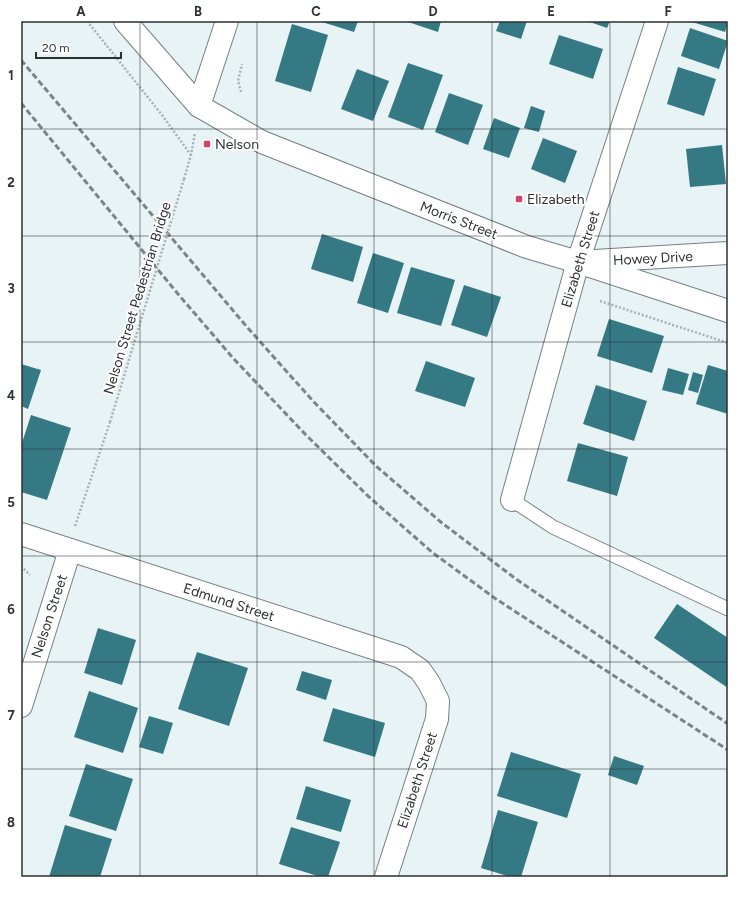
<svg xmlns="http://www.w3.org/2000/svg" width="749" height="898" font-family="Figtree,sans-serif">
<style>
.building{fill:#347983}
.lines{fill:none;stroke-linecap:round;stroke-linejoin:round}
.service-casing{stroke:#768082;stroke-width:15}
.minor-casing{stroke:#768082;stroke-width:24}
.tertiary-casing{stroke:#768082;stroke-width:24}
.path{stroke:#a8b1b2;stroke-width:2.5;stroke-dasharray:2 2;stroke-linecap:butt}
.service{stroke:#fff;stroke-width:13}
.minor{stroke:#fff;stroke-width:22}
.tertiary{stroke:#fff;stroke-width:22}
.rail{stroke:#7d8486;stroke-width:3;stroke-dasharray:6 3;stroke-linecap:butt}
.path-bridge{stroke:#a8b1b2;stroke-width:2.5;stroke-dasharray:2 2;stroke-linecap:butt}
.grid{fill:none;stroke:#2d3132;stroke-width:1;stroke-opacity:0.55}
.poi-dot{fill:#d3446c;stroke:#fff;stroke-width:1.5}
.labels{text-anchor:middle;stroke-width:4;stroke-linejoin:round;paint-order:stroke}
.poi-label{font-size:14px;fill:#2d3132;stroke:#fff;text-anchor:start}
.street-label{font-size:14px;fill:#2d3132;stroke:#fff}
.neatline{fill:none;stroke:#2d3132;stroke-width:1.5}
.grid-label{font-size:13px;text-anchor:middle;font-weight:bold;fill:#2d3132}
</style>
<rect width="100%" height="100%" fill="#e8f3f5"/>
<g class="building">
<polygon points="323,21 358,21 354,32 322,22"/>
<polygon points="405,21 441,21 438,32"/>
<polygon points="500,21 527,21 521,39 496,31"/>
<polygon points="587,21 610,21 607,28"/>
<polygon points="693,21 728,21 728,22 725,32 692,22"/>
<polygon points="292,24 328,35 311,92 275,81"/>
<polygon points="690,28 728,41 719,69 681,56"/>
<polygon points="559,35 603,49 593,79 549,64"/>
<polygon points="408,63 443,75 423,130 388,117"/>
<polygon points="678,67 716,79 704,116 667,104"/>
<polygon points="357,69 389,81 373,121 341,109"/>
<polygon points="449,93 483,105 468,145 435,132"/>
<polygon points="531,106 545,111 539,132 524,128"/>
<polygon points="494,118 520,128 509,158 483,149"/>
<polygon points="543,138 577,151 565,183 531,169"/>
<polygon points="722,145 726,184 690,187 686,149"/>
<polygon points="322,234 363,247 353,282 311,269"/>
<polygon points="373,253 404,263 388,313 357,303"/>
<polygon points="411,267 455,280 441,326 397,313"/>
<polygon points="464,285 501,297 487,337 451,325"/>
<polygon points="609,319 664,336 652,373 597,356"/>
<polygon points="426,361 475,378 465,407 415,391"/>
<polygon points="21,364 41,370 28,409 21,406"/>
<polygon points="708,365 728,371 728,414 696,404"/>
<polygon points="668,368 689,374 683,395 662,390"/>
<polygon points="693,372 703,375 698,393 688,390"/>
<polygon points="596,385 647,401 634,441 583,424"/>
<polygon points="31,415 71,428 47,500 21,492 21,446"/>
<polygon points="578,443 628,457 617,496 567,481"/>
<polygon points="677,604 728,638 728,688 654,638"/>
<polygon points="98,628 136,640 122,685 84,673"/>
<polygon points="197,652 248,668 229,726 178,709"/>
<polygon points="302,671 332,680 326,700 296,690"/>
<polygon points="89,691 138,708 123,753 74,737"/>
<polygon points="333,708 385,723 375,757 323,741"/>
<polygon points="149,716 173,723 163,754 139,747"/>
<polygon points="511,752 581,774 567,818 497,796"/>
<polygon points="614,756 644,766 637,785 608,775"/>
<polygon points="86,764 133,779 116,831 69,816"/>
<polygon points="306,786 351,800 341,832 296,819"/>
<polygon points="498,810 538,822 521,877 511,877 481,868"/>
<polygon points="65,825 112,839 100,877 49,877"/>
<polygon points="291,827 340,842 328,877 321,877 279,864"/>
</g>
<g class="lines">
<g class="service-casing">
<polyline id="service" points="512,500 553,527 728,609"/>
</g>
<g class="minor-casing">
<g id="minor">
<polyline points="199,106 227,21"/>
<polyline points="578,262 728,311"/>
<polyline points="512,500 578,262 657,21"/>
<polyline points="21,534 401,657 420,670 429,683 438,701 437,719 386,877"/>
<polyline points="21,706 70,550"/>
</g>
</g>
<g class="tertiary-casing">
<polyline id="tertiary" points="125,21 199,106 262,142 527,247 578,262 728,253"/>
</g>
<g class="path">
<polyline points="87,21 162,115 191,155"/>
<polyline points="241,92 238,81 242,64"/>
<polyline points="184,179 191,155 195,133"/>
<polyline points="600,301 728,343"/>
<polyline points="75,526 110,422"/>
<polyline points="21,566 30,575"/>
</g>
<use href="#service" class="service"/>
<use href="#minor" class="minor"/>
<use href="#tertiary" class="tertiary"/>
<g class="rail">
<polyline points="21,60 247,327 313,401 376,466 442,523 516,579 728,724"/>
<polyline points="21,103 178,294 233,358 305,434 368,496 433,553 496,599 728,750"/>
</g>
<polyline class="path-bridge" points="110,422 184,179"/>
</g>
<path class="grid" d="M140,21V877M257,21V877M374,21V877M492,21V877M610,21V877M21,129H728M21,236H728M21,342H728M21,449H728M21,556H728M21,662H728M21,769H728"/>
<g class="poi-dot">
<rect x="203" y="140" width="8" height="8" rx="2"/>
<rect x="515" y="195" width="8" height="8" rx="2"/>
</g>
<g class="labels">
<g class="poi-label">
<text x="215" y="149">Nelson</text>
<text x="527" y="204">Elizabeth</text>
</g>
<g class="street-label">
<text transform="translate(459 220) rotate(21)" y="5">Morris Street</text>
<text transform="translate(653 258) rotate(-3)" y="5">Howey Drive</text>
<text transform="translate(580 259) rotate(-73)" y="5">Elizabeth Street</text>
<text transform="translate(137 298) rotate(-73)" y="5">Nelson Street Pedestrian Bridge</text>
<text transform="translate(229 602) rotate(18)" y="5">Edmund Street</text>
<text transform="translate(49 616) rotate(-72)" y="5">Nelson Street</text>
<text transform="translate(417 780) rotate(-72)" y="5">Elizabeth Street</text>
</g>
</g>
<rect width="749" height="898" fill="none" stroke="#ffffff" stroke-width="44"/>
<path d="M36 52v6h85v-6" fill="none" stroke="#2d3132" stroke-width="2"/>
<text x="42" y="52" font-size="12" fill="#2d3132" stroke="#ffffff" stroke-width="3" paint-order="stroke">20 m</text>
<rect x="22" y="22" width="705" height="854" class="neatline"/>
<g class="grid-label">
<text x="81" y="16">A</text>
<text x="198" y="16">B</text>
<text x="316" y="16">C</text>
<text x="433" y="16">D</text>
<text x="551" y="16">E</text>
<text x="668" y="16">F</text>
<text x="11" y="80">1</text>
<text x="11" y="187">2</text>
<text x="11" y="293">3</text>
<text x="11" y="400">4</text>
<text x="11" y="507">5</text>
<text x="11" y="614">6</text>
<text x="11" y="720">7</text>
<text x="11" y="827">8</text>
</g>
</svg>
